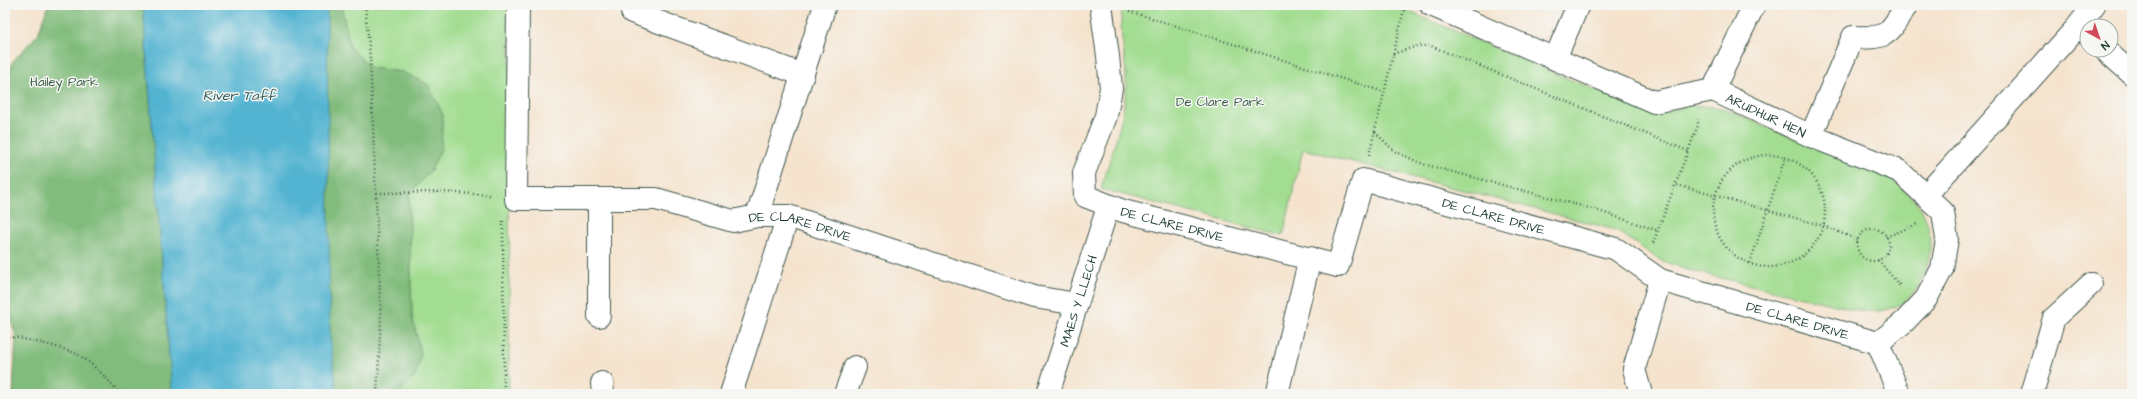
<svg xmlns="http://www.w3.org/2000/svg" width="2137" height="399" font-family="'Architects Daughter',sans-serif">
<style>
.green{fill:#a2dd91;stroke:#608d62}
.forest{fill:#81bc7b;stroke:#507c58}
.water{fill:#52b4d1;stroke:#387882}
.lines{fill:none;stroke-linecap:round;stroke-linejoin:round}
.minor-casing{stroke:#3f564b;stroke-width:24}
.path{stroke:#3f564b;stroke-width:2.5;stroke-dasharray:1 3;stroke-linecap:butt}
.minor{stroke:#fff;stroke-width:22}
.labels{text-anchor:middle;stroke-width:3;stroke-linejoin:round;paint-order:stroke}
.park-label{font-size:13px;fill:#395d47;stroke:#f6f6f2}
.street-label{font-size:13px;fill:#1f3d34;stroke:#f6f6f2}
.water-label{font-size:14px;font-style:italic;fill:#2c5b5b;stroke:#f6f6f2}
</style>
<rect width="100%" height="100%" fill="#f6f6f2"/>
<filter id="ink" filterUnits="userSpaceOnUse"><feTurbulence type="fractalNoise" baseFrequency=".025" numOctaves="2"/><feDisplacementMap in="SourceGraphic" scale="8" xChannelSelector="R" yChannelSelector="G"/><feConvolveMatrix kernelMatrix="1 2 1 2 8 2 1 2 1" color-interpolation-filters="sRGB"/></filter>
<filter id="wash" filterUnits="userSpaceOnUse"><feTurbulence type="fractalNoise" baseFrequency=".012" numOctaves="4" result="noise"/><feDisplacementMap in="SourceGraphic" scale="16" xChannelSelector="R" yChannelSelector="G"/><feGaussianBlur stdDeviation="0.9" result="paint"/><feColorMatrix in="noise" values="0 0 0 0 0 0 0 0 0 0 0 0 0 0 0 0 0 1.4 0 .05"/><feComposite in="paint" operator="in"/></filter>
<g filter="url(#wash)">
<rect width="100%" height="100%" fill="#f5e3cd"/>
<g class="green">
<polygon points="341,5 510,5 509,394 398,394 421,354 412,316 409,195 431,170 402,72 371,68 350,48"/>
<path d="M1123,5H1393L1645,111L1660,113L1690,105L1722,108L1896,181C1906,191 1923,208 1927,222C1936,254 1924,298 1889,309C1877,313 1864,311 1852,309L1684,269L1658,259L1616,230L1303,149L1283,236L1101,189C1111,153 1127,116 1126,78C1126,53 1117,29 1123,5Z"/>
</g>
<g class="forest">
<polygon points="48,5 143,5 172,394 13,394 16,336 5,303 5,91 13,61 38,34"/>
<polygon points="277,5 341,5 350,48 371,68 402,72 428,84 443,115 441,149 431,170 409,195 412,316 421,354 415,377 398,394 308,394"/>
</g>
<polygon class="water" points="143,5 327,5 330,335 337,394 172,394"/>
</g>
<g filter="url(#ink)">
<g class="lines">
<g class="minor-casing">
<g id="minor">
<path id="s1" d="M518,5L516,199H656L733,221L757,216H788L1034,297L1077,304"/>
<path id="s2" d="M1101,5L1108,56L1111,88L1106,116L1084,173L1085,196L1123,211L1338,266L1363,180L1616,249L1660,280L1878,343L1899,394"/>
<path id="s3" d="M1431,5L1654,102L1713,90L1811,136L1899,171L1943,212L1947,239L1942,269L1926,299L1904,322L1878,343"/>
<polyline points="632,12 803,75"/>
<polyline points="2087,33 2078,26 2094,5"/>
<polyline points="2105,50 2132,74"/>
<polyline points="1555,59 1578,5"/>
<polyline points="1713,90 1754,5"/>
<path d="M1811,136L1853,37C1891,39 1887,34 1907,5"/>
<polyline points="1926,195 2078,26"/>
<polyline points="599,200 599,316"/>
<polyline points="757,216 825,5"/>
<polyline points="602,383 603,394"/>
<polyline points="731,394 788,216"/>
<polyline points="845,394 855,367"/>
<path id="s4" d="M1048,394L1108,207"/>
<polyline points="1277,394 1310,258"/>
<polyline points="1641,394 1634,369 1660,280"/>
<polyline points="2032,394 2054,318 2091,284"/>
</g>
</g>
<g class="path">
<polyline points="365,5 370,56 381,319 377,394"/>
<polyline points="1129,11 1384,92"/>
<polyline points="1393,54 1417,46 1431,46 1688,151"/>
<polyline points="1375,132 1394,151 1423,164 1593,209 1659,231"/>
<polyline points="1369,155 1404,10"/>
<circle cx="1769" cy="211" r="56"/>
<polyline points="1677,185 1824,226 1858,240"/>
<polyline points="377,193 443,192 490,195"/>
<polyline points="503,221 504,394"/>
<circle cx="1873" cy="245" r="16"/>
<polyline points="1886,237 1917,224"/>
<polyline points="1653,243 1698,125 1698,119"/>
<polyline points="1878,260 1901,287"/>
<polyline points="1750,263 1785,158"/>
<path d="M5,337C19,336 63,348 77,354C91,362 111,381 119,394"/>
</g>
<use href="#minor" class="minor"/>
</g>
</g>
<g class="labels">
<g class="park-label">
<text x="64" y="86">Hailey Park</text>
<text x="1220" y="106">De Clare Park</text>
</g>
<g class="street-label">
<text dy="5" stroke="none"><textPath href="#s3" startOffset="362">ARUDHUR HEN</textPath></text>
<text dy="5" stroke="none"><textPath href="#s2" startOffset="684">DE CLARE DRIVE</textPath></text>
<text dy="5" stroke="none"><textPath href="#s2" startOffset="288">DE CLARE DRIVE</textPath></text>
<text dy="5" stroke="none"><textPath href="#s1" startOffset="483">DE CLARE DRIVE</textPath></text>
<text dy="5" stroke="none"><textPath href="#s4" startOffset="98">MAES Y LLECH</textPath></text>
<text dy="5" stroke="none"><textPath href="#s2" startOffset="1008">DE CLARE DRIVE</textPath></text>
</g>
<g class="water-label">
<text x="239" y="100">River Taff</text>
</g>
</g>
<rect width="2137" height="399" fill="none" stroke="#f6f6f2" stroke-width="20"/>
<g transform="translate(2099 38) rotate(140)"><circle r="19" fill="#f6f6f2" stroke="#a0aca6"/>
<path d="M0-3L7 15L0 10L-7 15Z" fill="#d1495b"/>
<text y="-6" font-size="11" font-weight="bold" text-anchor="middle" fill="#1f3d34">N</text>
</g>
</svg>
